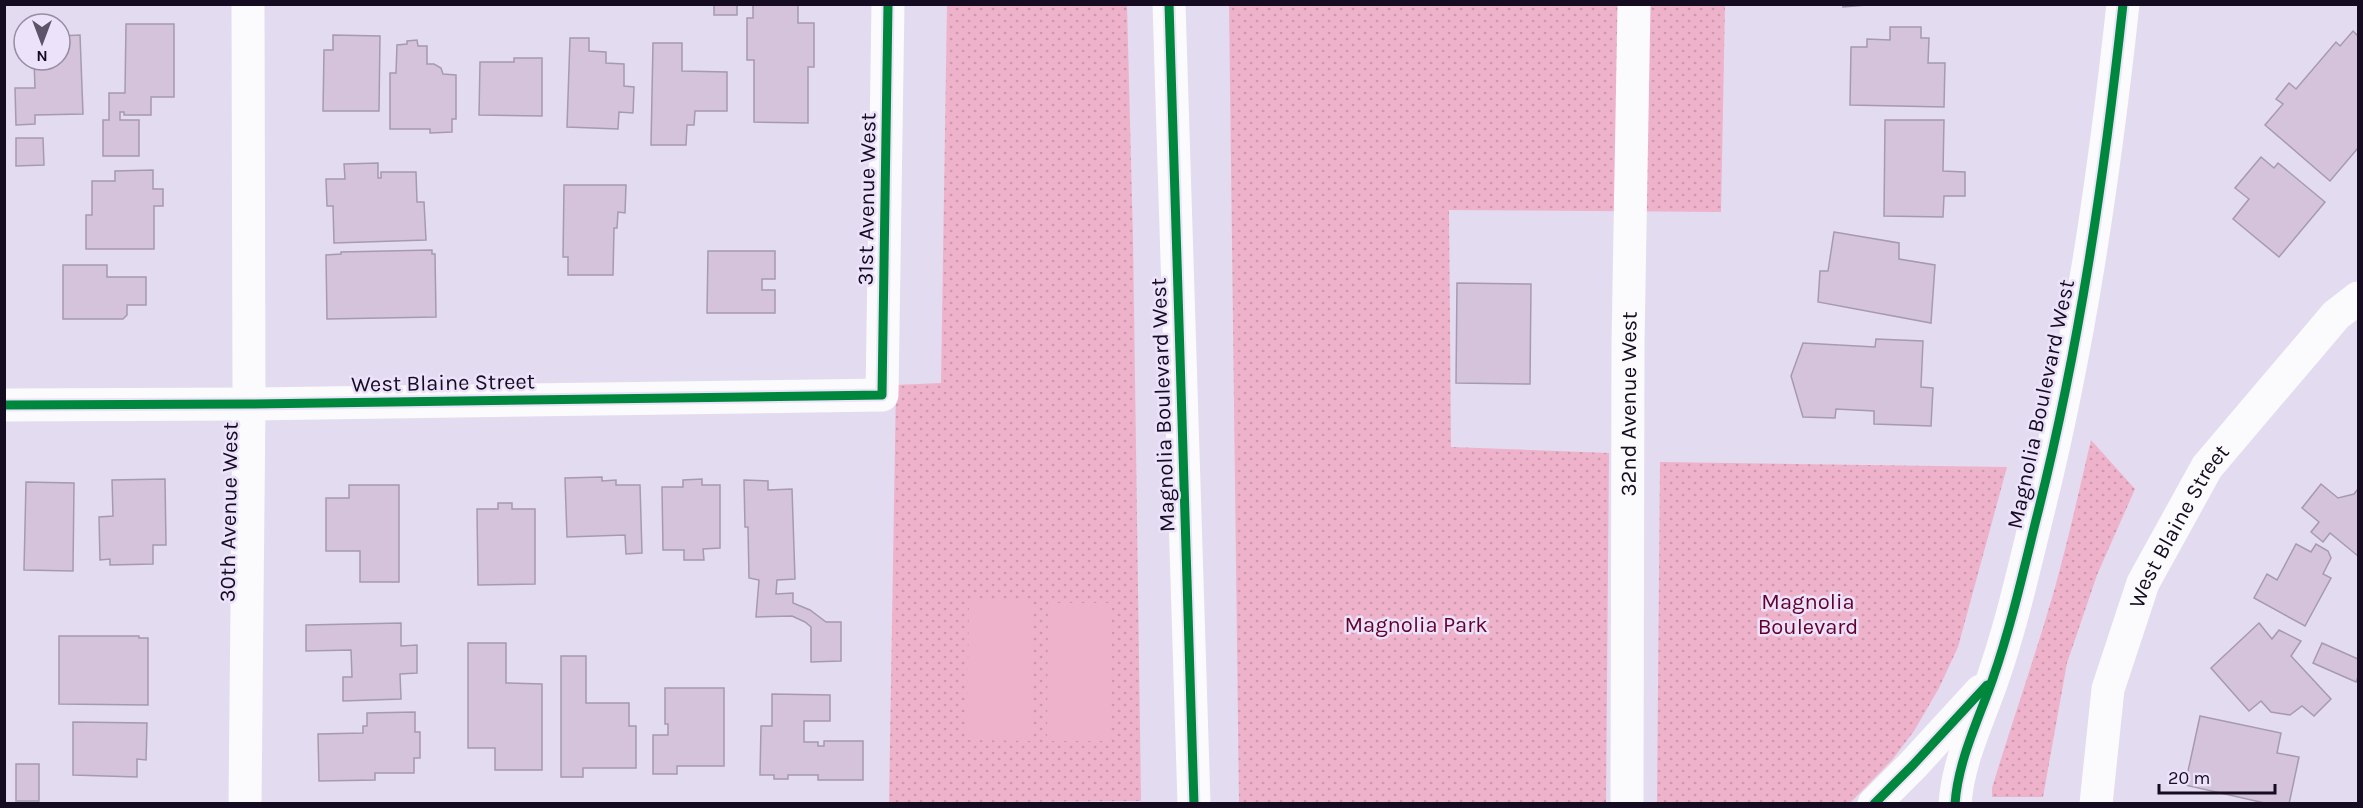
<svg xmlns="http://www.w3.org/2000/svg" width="2363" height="808" font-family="Karla,sans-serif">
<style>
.grass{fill:url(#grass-dots)}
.pitch{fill:#eeb3cb}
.building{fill:#d4c3db;stroke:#a69bad;stroke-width:1.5}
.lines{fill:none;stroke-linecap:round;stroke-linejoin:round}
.street{stroke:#fbfafd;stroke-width:33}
.secondary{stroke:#fbfafd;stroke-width:33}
.cycleway-casing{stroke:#ece3fb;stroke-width:13}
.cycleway{stroke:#00873e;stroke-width:9}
.labels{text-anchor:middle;stroke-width:5;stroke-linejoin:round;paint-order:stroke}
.street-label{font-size:22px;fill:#150c21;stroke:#ece3fb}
.park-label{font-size:22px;fill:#63002d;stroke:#ece3fb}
</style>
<defs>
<pattern id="grass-dots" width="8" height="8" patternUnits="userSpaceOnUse" patternTransform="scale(1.5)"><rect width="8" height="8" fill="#eeb3cb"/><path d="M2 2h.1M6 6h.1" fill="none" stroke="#cb99ae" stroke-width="1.8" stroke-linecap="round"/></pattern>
</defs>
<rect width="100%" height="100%" fill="#e3dbef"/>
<g class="grass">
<polygon points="947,5 1127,5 1133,239 1141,801 889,803 896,385 941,383"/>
<polygon points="1229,5 1725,5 1721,212 1449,210 1451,447 1609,453 1606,803 1239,803"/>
<path d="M2091,440L2135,489L2097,575L2067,663L2043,797H1992V788C2012,722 2035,657 2054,591C2068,541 2079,491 2091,440Z"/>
<polygon points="1660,462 2007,467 1958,647 1939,688 1914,731 1892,760 1850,803 1657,803"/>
</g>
<g class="pitch">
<polygon points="969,601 1032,602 1031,741 967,740"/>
<polygon points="1048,603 1112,603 1111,741 1047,741"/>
</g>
<g class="building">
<rect x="714" y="4" width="23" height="11"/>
<polygon points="753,4 798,5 798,23 814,23 814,67 808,67 808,123 754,122 754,60 747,60 747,18 753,18"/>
<polygon points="1843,4 1879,4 1843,7"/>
<polygon points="126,24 174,24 174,97 151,97 151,115 124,115 124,112 120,112 120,120 139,120 139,156 103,156 103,120 109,120 109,93 125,93"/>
<polygon points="1890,27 1921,27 1921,38 1929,38 1928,63 1945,63 1944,107 1850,105 1851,47 1867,47 1867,39 1890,40"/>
<polygon points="2353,31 2358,36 2358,148 2330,181 2265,125 2283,104 2276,99 2289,83 2296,89 2336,42 2340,46"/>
<polygon points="80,35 83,114 35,115 35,124 16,125 15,88 35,88 34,60 60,60 60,36"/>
<polygon points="333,35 380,36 379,111 323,111 324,50 333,50"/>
<polygon points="570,38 589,38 589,51 606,52 606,63 624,64 624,86 634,87 633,113 619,112 618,129 567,127"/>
<polygon points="417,40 418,46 427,46 427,64 434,64 441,68 443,74 456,75 456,119 452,119 452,132 430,133 430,129 390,129 390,73 396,73 397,45 407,44 407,41"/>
<polygon points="653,43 682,43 682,71 727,72 727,111 695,111 694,125 687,125 686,145 651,145"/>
<polygon points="514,58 542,58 542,116 479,115 480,62 514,62"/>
<polygon points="1885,120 1944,120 1943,171 1965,172 1965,196 1944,196 1943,217 1884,216"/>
<polygon points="16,138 43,138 44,165 16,166"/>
<polygon points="2261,157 2274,168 2278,163 2325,202 2279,257 2233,219 2249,199 2235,188"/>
<polygon points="378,163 378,178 381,178 381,172 416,172 417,202 424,202 426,240 334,243 333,206 327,206 326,179 345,179 344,164"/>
<polygon points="153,170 153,189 163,189 163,206 154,206 154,249 86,249 86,215 92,215 92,181 115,181 115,171"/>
<polygon points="564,185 626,185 625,213 618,212 617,228 614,228 613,275 568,275 568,257 563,257"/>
<polygon points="1834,232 1899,243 1899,259 1935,265 1931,323 1818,302 1820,271 1828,271"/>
<polygon points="432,250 432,254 435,254 436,317 327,319 326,255 341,254 341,252"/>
<polygon points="708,251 775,251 775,279 762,279 762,290 775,290 775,313 707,313"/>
<polygon points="63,265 107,265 107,277 146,277 146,305 127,305 127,315 123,319 63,319"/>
<polygon points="1457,283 1531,284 1530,384 1456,383"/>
<polygon points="1876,339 1923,341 1921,387 1933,388 1931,426 1874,424 1874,411 1836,409 1835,418 1803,417 1791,376 1803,343 1875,347"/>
<polygon points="602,477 602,481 616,480 616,485 640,485 642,553 626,554 625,535 567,537 565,478"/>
<polygon points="165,479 166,545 153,545 153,564 110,565 110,559 100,560 99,517 113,516 112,480"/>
<polygon points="702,479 702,485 720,485 720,548 703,549 704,560 684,560 684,550 663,550 662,487 683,487 683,480"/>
<polygon points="744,480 768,481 768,490 792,489 795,579 777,580 776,594 793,593 793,603 810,610 826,622 841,622 841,661 811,662 811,627 805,622 792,616 756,617 759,580 749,578 748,527 745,527"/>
<polygon points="26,482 74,483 73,571 24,570"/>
<polygon points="2321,484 2338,498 2354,494 2358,489 2358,556 2330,533 2323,542 2311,532 2319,522 2302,508"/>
<polygon points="349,485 399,485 399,582 360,582 360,551 326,551 326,498 349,498"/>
<polygon points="498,503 512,503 512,509 535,509 535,584 478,585 477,509 498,509"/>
<polygon points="2296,544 2311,552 2316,544 2328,551 2331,558 2323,574 2331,578 2305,626 2254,598 2267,574 2277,580"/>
<polygon points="401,623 401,646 417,645 417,673 400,674 401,699 343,701 343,677 352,677 351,650 306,651 306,625"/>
<polygon points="2259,623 2272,639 2279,630 2301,641 2291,656 2331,699 2314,716 2302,706 2290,715 2271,712 2261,701 2249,711 2211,668"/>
<polygon points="59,636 139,636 139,638 148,638 148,705 59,704"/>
<polygon points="468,643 506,643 506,683 542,684 542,770 495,770 495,748 468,748"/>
<polygon points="2322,643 2358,659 2358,677 2356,682 2313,663"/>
<polygon points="561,656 586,656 586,703 629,703 629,726 636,726 636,768 583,768 583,777 561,777"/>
<polygon points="665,688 724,688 724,766 677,766 677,774 653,774 653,735 668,735 668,724 665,724"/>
<polygon points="772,694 830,695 830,721 804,721 804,742 818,742 818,746 824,746 824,741 863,741 863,780 818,780 818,775 788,775 788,779 774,779 774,775 760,775 761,726 772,726"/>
<polygon points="415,712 415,732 420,732 420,758 414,758 414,773 375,773 375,780 319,781 318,734 363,733 363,726 367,726 367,713"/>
<polygon points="2200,716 2281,733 2277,753 2299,757 2289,804 2269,804 2185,785"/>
<polygon points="73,722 147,723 146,760 137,759 137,777 73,775"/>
<rect x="16" y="764" width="23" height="37"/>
</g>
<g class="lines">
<g class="street">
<polyline points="4,405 249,404 882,395 888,4"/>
<polyline points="245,804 249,404 248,4"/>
<path id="s1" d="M1627,804L1628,343L1634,4"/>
<path id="s2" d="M2096,804L2108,689L2143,583L2207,467L2336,315L2358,298"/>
</g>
<g class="secondary">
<polyline points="1169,4 1194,804"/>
<polyline points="1874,804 1913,765 1981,691"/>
<path d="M1955,804C1958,760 1979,719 1993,678C2011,626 2023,573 2036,520C2079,350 2104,178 2123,4"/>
</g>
<g class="cycleway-casing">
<g id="cycleway">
<polyline points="1169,4 1194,804"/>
<polyline points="4,405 249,404 882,395 888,4"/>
<polyline points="1874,804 1913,765 1987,685"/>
<path d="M1955,804C1958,760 1979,719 1993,678C2011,626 2023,573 2036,520C2079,350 2104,178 2123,4"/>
</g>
</g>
<use href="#cycleway" class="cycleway"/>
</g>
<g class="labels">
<g class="street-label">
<text transform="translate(866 199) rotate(-89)" y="8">31st Avenue West</text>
<text transform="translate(443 382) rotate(-1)" y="8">West Blaine Street</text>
<text dy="8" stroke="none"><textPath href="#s1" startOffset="400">32nd Avenue West</textPath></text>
<text transform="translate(2040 404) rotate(-78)" y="8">Magnolia Boulevard West</text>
<text transform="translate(1162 405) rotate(-92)" y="8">Magnolia Boulevard West</text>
<text transform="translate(228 512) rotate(-89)" y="8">30th Avenue West</text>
<text dy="8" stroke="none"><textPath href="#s2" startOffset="294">West Blaine Street</textPath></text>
</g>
<g class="park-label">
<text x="1808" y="609">Magnolia<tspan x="1808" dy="25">Boulevard</tspan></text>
<text x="1416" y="632">Magnolia Park</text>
</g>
</g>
<rect width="2363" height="808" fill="none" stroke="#150c21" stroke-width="12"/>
<g transform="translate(42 42) rotate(180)"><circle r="28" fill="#ece3fb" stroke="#968da4" stroke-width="1.5"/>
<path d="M0-4.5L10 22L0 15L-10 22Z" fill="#5d5469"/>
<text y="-9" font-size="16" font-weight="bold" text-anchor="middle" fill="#150c21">N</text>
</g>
<path d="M2159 784v9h116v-9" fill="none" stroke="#150c21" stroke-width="3"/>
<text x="2168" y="784" font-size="18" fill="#150c21" stroke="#ece3fb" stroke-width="4.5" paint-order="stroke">20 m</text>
</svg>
